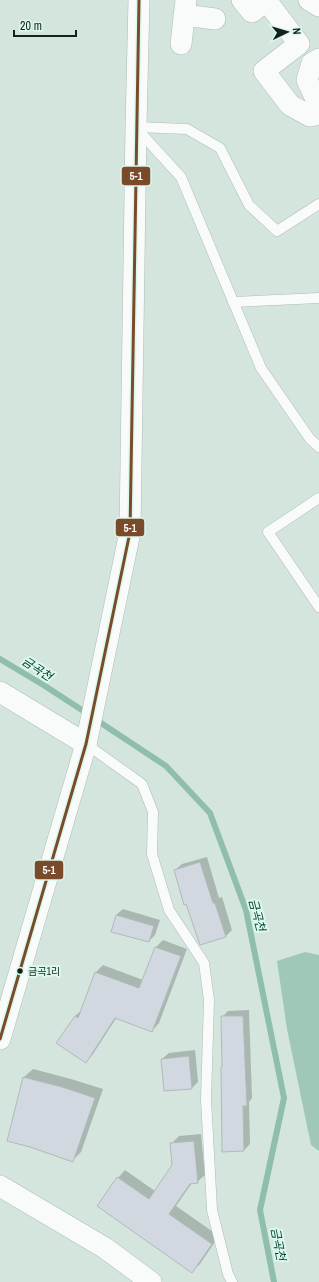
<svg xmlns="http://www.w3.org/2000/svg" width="319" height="1282" font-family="'Archivo Narrow','Noto Sans KR',sans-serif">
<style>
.forest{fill:#9fc8b8}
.shadow{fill:#0003}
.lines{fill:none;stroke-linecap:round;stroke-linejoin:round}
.stream{stroke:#8fbfac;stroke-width:6}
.building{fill:#d1d8df;stroke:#b2b9ba}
.lane-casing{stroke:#aebbb5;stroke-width:11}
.street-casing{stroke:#aebbb5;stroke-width:22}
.lane{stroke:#f9fbfa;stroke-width:10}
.street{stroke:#f9fbfa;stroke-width:21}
.bus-1-casing{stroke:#dbf8ec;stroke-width:6}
.bus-1{stroke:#7a4b2a;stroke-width:3}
.bus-dot{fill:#16201c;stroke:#dbf8ec;stroke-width:1.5}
.labels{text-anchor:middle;stroke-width:4;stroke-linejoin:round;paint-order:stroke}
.bus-label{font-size:10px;fill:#16201c;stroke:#dbf8ec;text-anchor:start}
.water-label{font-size:12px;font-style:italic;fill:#013a2a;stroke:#dbf8ec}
.line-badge{stroke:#dbf8ec;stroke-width:1.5}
.badge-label{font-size:11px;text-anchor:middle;font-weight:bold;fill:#fff}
</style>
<rect width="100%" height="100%" fill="#d4e5de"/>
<polygon class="forest" points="305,952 319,955 319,1151 311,1145 287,1029 277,961"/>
<g class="shadow">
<polygon points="207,857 219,898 222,897 232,930 226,936 201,944 175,870 182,864"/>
<polygon points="123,909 160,920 155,935 149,941 116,915"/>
<polygon points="163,940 187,949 159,1023 152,1031 117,1017 93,1054 86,1062 75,1016 83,1009 96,972 103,965 143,980 156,947"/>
<polygon points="249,1010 252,1098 249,1102 250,1144 244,1150 223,1066 222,1017 228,1011"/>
<polygon points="195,1050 198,1082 192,1088 162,1059 169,1053"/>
<polygon points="33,1069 71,1079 103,1089 81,1152 73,1160 30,1146 8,1140 24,1077"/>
<polygon points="201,1134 205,1175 197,1182 192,1183 176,1206 219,1236 200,1264 192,1271 118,1178 125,1170 155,1191 173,1165 171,1144 179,1136"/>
</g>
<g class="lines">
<g class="stream">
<polyline points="0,659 45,686 88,714"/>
<polyline points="95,719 166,766 210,813 246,910 284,1098 260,1210 274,1282"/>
</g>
</g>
<g class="building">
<polygon points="200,862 213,903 215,903 226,937 200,945 186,904 184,905 174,870"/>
<polygon points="116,915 154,926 149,942 111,932"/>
<polygon points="155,947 181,956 152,1032 115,1018 86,1063 56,1043 75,1016 78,1018 95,972 139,988"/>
<polygon points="221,1016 243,1016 247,1106 243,1106 244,1151 222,1152 221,1067 222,1067"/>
<polygon points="189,1056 192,1089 164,1091 161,1059"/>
<polygon points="23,1077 62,1087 95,1098 73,1162 30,1147 7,1141"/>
<polygon points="194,1141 198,1183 190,1184 169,1214 212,1244 192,1273 97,1206 117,1177 149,1199 172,1165 170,1143"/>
</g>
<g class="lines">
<g class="lane-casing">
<g id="lane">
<polyline points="136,127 187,129 220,148 249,205 277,231 319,204"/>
<polyline points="137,129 181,177 261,368 310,439 319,447"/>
<polyline points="233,302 319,298"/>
<polyline points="319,498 268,532 319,607"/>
<polyline points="86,744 142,784 153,812 152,854 169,910 204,963 209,1000 206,1099 212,1210 228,1274 232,1282"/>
</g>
</g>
<g class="street-casing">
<g id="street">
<polyline points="242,0 252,12 266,1"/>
<polyline points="266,0 299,44 264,71 290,105 310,116 319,114"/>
<polyline points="309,0 319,6"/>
<polyline points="184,15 215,19"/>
<polyline points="181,44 186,0"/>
<polyline points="319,59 312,63 307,80 315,97 319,99"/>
<polyline points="0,692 86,744"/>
<polyline points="0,1039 86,744 130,532 136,127 139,0"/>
<polyline points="0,1186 105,1248 151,1282"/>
</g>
</g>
<use href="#lane" class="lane"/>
<use href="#street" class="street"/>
<g class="bus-1-casing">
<polyline id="bus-1" points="0,1039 86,744 130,532 139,0"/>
</g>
<use href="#bus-1" class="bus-1"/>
</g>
<circle class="bus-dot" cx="20" cy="971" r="3.5"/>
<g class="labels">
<g class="bus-label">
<text x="28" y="975">금곡1리</text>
</g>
<g class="water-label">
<text transform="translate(37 669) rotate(33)" y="4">금곡천</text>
<text transform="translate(257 915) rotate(75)" y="4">금곡천</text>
<text transform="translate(278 1244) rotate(79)" y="4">금곡천</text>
</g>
</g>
<g class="line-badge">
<rect x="121" y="166" width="30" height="20" rx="4" fill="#7a4b2a"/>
<rect x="115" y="518" width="30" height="19" rx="4" fill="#7a4b2a"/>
<rect x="34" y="860" width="30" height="20" rx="4" fill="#7a4b2a"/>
</g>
<g class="badge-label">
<text x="136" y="180">5-1</text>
<text x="130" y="532">5-1</text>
<text x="49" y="874">5-1</text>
</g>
<g transform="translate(287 32) rotate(85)" stroke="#dbf8ec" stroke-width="3" paint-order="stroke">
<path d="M0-3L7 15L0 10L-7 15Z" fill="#16201c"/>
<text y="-6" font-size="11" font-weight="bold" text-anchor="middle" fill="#16201c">N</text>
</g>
<path d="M14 30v6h62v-6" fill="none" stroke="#16201c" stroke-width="2"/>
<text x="20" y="30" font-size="12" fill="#16201c" stroke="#dbf8ec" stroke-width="3" paint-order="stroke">20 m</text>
</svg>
